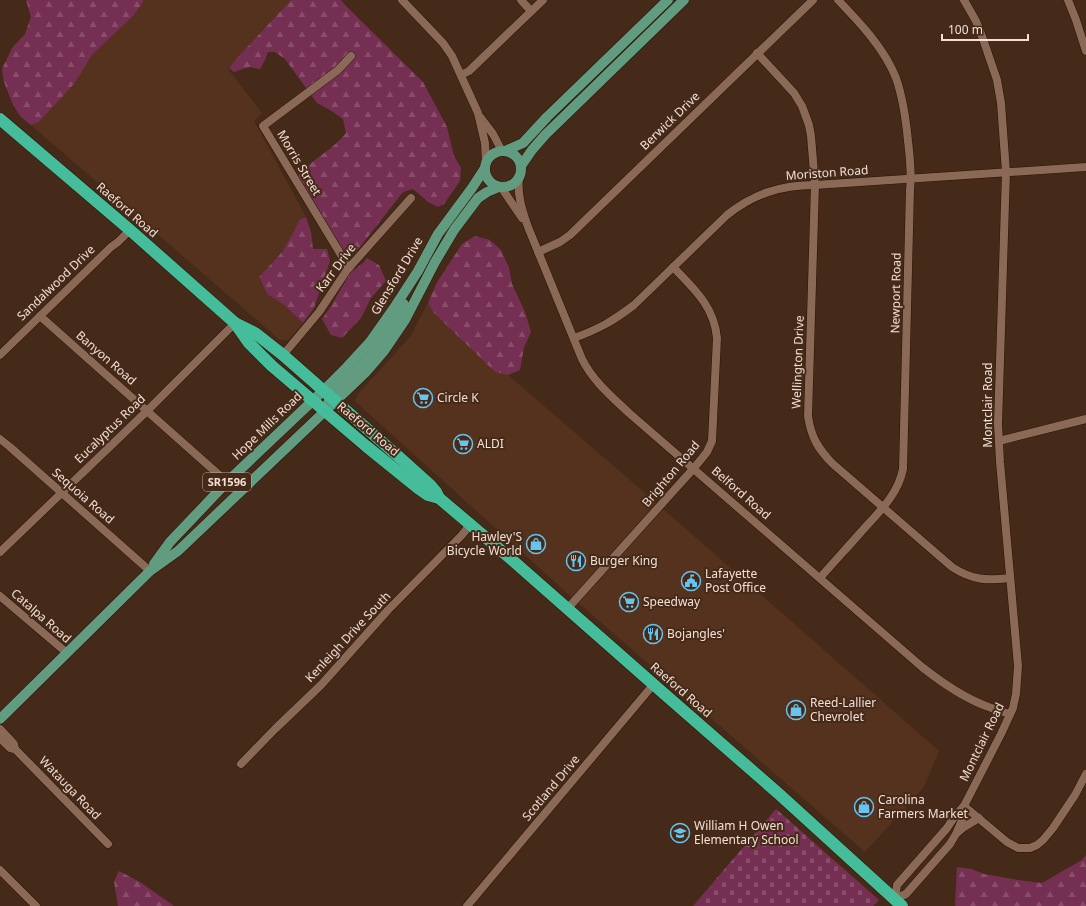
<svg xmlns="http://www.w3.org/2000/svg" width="1086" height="906" font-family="'Noto Sans',sans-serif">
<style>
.built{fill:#55321d}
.forest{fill:url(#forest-firs)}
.cemetery{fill:url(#cemetery-stones)}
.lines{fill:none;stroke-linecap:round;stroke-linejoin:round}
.minor-casing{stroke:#2c1102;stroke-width:9}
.major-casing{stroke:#2c1102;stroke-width:11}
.highway-casing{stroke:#2c1102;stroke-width:13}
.minor{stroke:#8a6957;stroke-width:8}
.major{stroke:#619b80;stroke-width:10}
.highway{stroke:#45bd9b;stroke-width:12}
.labels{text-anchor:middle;stroke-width:4;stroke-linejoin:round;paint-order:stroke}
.shield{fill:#462a19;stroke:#bfa99d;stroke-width:1}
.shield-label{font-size:11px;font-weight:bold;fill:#f3e0d5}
.street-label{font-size:12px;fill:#f3e0d5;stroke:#462a19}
.poi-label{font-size:12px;fill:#f3e0d5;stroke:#462a19;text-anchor:start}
</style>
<defs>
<pattern id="forest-firs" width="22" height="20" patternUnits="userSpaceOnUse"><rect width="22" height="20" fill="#752f53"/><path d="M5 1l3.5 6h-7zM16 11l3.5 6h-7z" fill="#894d6b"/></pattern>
<pattern id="cemetery-stones" width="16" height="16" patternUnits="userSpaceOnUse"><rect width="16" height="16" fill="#752f53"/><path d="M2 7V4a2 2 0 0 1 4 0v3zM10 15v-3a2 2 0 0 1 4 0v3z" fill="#894d6b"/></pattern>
</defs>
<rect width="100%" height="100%" fill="#462a19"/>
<g class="built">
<polygon points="143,0 291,0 236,59 228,69 262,113 254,121 306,217 299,220 295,229 283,251 259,277 267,294 283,304 303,323 289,340 280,340 31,125 38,123 74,84 92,55 134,15 143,2"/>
<polygon points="428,303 434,313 495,372 508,375 653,500 939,751 923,788 865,852 566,592 355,401 358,394 410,337"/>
</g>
<g class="forest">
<polygon points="26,0 143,0 143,2 134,15 92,55 74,84 38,123 31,125 21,117 13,105 4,82 2,69 12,48 25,34 31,17"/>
<path d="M291,0H341L345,5L423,82L447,127L454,156L461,168L460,181L444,204L438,207L428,202L413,189L403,192L356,252L349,255L338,245L300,181L299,175C313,158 333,150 346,133L343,119L330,110L317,103L285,59L275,52H268L265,60L260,69L249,67L234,72L229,68L236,59Z"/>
<polygon points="306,217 311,232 313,249 327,249 330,261 314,308 303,323 283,304 267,294 259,277 283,251 295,229 299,220"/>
<polygon points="475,236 490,240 501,250 509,268 512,284 525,312 531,332 524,347 520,370 508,375 495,372 434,313 428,303 436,284 462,244"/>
<polygon points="367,258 379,265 386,281 371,298 361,318 342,338 331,335 322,319 330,308 350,273 363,263"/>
<polygon points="1086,855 1086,906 956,906 955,905 957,867 971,869 984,874 1018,880 1042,883 1082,860"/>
<polygon points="119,871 140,882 174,906 118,906 114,882"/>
</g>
<polygon class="cemetery" points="776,809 879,900 873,906 693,906"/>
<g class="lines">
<g class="minor-casing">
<g id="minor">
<polyline points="402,0 443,43 452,56 478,113 485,143 486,162"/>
<polyline points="521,0 531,11"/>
<polyline points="1068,0 1076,20 1086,51"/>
<path d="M757,53L794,93L802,106L809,125L811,136L815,185L808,416C811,437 818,449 833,464L952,567C972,580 987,581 1010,578"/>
<polyline points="461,75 469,71 543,0"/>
<polyline points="480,117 493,134 502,151"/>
<path d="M519,177C517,195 522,210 528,227L582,359C593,381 611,396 629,413L922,667C941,682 962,697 986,706C994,709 1002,712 1010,714"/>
<polyline points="501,187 522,218"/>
<polyline points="538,252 560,242 570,235 813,0"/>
<polyline points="349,268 263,126 338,70 351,56"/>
<polyline points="40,316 227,482"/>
<path d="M574,338C599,329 613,321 634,305L727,215C754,194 780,185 815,185L1086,167"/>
<polyline points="0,355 111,247 118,242 130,230"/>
<polyline points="283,355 319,312 347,270 411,198"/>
<polyline points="0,439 10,447 150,571"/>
<polyline points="999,441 1086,419"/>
<polyline points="0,552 148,410 235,323"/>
<path d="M820,578C833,563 847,548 861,532C878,513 898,495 903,469L910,190C912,173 910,158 908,141C906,120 903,98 896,78C884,48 860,23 838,0"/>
<polyline points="0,596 67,653"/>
<path d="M568,608L694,468L707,452L712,441L717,338C714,306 694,289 673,267"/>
<polyline points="0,729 14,744 15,749"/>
<polyline points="0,738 10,748 15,749 108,844"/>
<polyline points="241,764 275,729 321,685 388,610 461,536 470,525"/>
<polyline points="964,806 1007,842 1018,848 1030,848 1037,845 1043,840 1053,828 1075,795 1086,774"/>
<polyline points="957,833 964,827 979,818"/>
<polyline points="0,870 36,906"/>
<polyline points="895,899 906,894 950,844 956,834 962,820 964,806 1001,734 1013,708 1016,694 1018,666 1000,462 998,424 1006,172 1001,103 997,80 983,39 976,21 964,0"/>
<polyline points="895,899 897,885 947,828 955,816 964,806"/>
<polyline points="467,906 653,685"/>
</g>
</g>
<g class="major-casing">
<g id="major">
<circle cx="503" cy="169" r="18"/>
<polyline points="505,151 523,143 547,117 668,0"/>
<polyline points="521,166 532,150 545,135 684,0"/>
<path d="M328,403C333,388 352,375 363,364C379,346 394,326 404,304"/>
<polyline points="154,564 170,542 227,482 324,390 347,367 370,342 394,308 418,271 438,234 472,188 485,168"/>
<polyline points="0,719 150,571 178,551 365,373 384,351 405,320 435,262 454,230 478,198 487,192 499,187"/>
</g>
</g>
<g class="highway-casing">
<g id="highway">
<polyline points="0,119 130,230 235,323 255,333 283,355 399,457 430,485 436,492 439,498"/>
<polyline points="235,323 249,343 272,366 366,446 418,488 428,495 439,498 511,559 661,691 779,794 902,906"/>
</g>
</g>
<use href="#minor" class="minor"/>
<use href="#major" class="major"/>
<use href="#highway" class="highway"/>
</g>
<defs>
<g id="supermarket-ring" transform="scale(1)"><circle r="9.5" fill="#462a19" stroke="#67c4f0" stroke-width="1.5"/><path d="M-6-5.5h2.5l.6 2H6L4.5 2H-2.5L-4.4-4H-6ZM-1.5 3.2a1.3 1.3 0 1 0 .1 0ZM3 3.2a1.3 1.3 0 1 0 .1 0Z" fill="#67c4f0"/></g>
<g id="shop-ring" transform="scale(1)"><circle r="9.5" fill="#462a19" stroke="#67c4f0" stroke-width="1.5"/><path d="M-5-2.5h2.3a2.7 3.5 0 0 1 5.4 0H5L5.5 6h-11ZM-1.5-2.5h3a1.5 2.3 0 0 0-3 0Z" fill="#67c4f0"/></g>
<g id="restaurant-ring" transform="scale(1)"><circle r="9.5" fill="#462a19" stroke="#67c4f0" stroke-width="1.5"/><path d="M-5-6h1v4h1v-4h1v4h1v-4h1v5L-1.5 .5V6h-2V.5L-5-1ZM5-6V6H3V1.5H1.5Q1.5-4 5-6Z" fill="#67c4f0"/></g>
<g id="civic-ring" transform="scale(1)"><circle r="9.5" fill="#462a19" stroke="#67c4f0" stroke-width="1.5"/><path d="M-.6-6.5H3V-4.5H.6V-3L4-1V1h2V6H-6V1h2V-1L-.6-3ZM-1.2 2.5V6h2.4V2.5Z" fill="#67c4f0"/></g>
<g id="school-ring" transform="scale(1)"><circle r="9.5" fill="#462a19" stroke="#67c4f0" stroke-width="1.5"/><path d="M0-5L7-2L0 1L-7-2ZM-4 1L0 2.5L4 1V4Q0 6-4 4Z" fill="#67c4f0"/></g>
</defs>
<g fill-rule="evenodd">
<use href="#supermarket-ring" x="423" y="398"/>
<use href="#supermarket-ring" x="463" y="444"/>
<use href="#shop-ring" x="536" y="544"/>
<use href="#restaurant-ring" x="576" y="561"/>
<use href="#civic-ring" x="691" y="581"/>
<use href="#supermarket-ring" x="629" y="602"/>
<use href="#restaurant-ring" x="653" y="634"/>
<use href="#shop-ring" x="796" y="710"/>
<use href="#shop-ring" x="864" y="807"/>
<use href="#school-ring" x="680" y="833"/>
</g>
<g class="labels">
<rect class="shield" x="203" y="473" width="48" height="18" rx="3"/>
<g class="shield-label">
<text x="227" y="486">SR1596</text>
</g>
<g class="street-label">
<text transform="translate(670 121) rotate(-44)" y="4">Berwick Drive</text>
<text transform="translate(299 163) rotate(59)" y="4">Morris Street</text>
<text transform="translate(827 173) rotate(-4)" y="4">Moriston Road</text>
<text transform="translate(127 210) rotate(41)" y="4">Raeford Road</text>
<text transform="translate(336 268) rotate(-53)" y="4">Karr Drive</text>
<text transform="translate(397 276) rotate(-59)" y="4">Glensford Drive</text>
<text transform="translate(56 283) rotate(-44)" y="4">Sandalwood Drive</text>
<text transform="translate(896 293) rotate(-89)" y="4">Newport Road</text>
<text transform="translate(106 358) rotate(41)" y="4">Banyon Road</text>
<text transform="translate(798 362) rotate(-88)" y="4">Wellington Drive</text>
<text transform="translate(988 405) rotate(-90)" y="4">Montclair Road</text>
<text transform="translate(267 426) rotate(-44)" y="4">Hope Mills Road</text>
<text transform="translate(110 429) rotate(-44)" y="4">Eucalyptus Road</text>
<text transform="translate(368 429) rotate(40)" y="4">Raeford Road</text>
<text transform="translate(671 474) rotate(-50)" y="4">Brighton Road</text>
<text transform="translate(741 493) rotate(41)" y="4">Belford Road</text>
<text transform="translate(83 496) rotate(41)" y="4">Sequoia Road</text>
<text transform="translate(41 616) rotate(41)" y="4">Catalpa Road</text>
<text transform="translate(348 637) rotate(-47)" y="4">Kenleigh Drive South</text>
<text transform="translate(681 690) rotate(41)" y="4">Raeford Road</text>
<text transform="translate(982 742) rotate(-64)" y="4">Montclair Road</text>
<text transform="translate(70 788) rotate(46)" y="4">Watauga Road</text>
<text transform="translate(551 788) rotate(-50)" y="4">Scotland Drive</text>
</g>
<g class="poi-label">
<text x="437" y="402">Circle K</text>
<text x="477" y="448">ALDI</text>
<text x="522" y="541" text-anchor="end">Hawley'S<tspan x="522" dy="14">Bicycle World</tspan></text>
<text x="590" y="565">Burger King</text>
<text x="705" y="578">Lafayette<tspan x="705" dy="14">Post Office</tspan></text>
<text x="643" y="606">Speedway</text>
<text x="667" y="638">Bojangles'</text>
<text x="810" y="707">Reed-Lallier<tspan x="810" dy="14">Chevrolet</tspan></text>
<text x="878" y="804">Carolina<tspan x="878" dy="14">Farmers Market</tspan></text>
<text x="694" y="830">William H Owen<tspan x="694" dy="14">Elementary School</tspan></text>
</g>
</g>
<path d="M942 34v6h86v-6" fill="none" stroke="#f3e0d5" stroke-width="2"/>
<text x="948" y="34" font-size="12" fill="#f3e0d5" stroke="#462a19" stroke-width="3" paint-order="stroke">100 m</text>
</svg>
